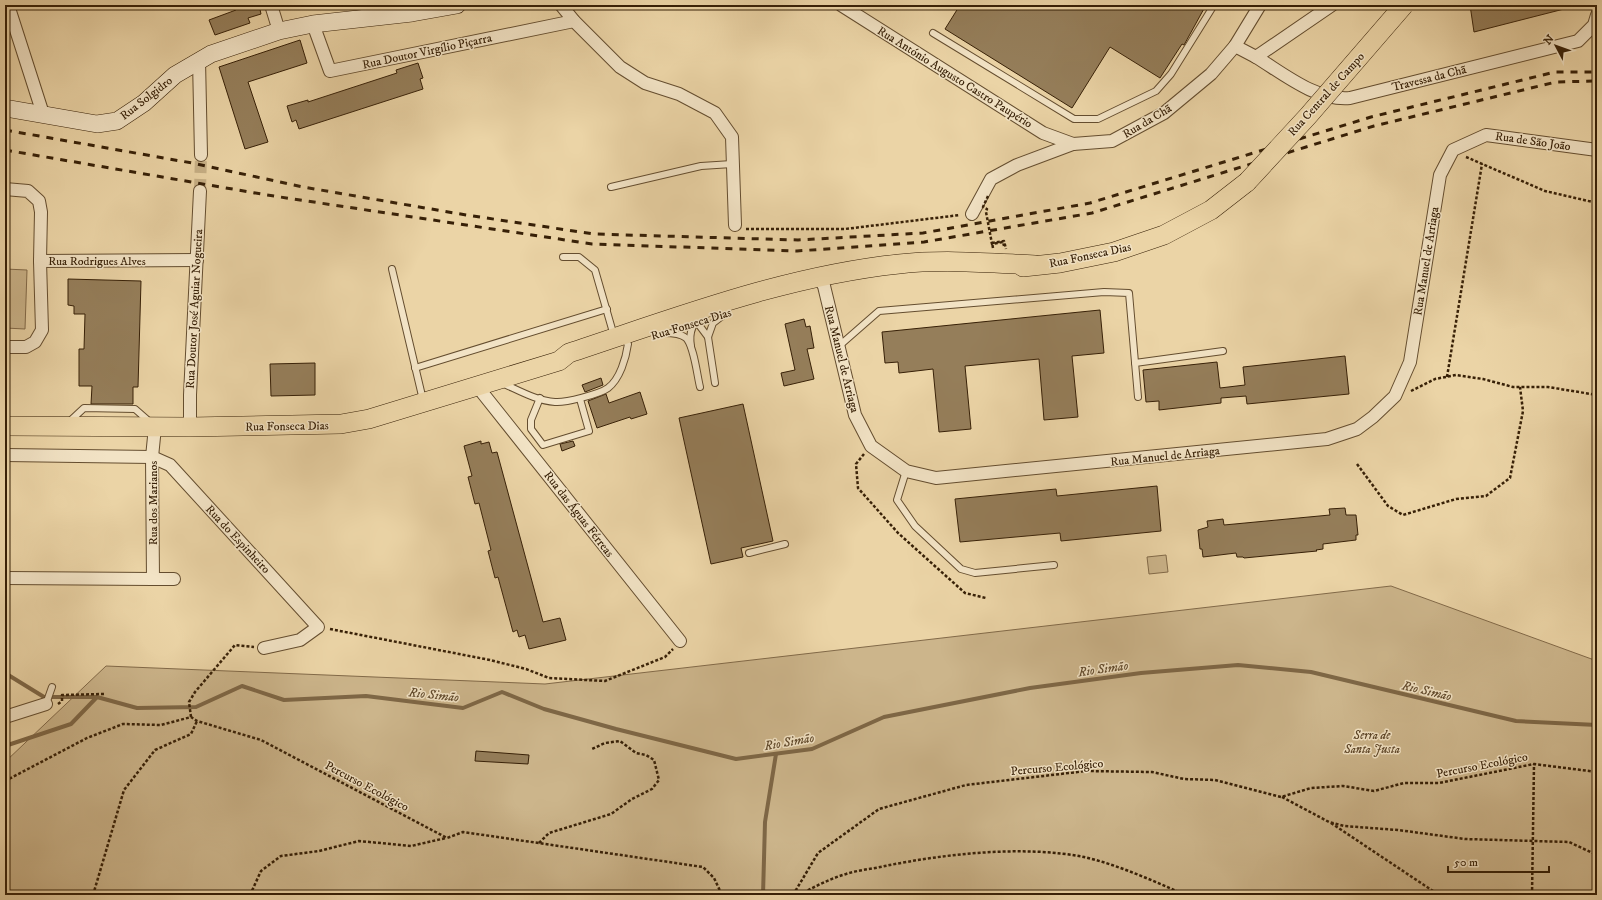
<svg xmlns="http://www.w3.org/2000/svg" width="1602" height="900" font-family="'IM FELL DW Pica',serif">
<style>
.green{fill:#ccb58b;stroke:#826a49}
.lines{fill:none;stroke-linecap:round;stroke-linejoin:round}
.stream{stroke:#7e6746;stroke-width:4}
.building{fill:#957e5a;stroke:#372007}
.street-tunnel{stroke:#c7b086;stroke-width:12;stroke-dasharray:12 6;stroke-linecap:butt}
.lane-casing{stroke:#644d2f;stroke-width:8}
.street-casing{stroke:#644d2f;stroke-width:14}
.secondary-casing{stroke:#372007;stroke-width:18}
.primary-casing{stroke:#372007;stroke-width:20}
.path{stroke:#372007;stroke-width:2.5;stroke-dasharray:3 2;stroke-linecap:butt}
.lane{stroke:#f2e3c5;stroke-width:6}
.street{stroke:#f2e3c5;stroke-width:12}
.secondary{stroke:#f2e3c5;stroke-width:17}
.primary{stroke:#ebd4a6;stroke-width:19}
.rail{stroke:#372007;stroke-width:3;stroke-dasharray:7 7;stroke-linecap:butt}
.primary-bridge-casing{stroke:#372007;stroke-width:20;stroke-linecap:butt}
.path-bridge{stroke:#372007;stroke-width:2.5;stroke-dasharray:3 2;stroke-linecap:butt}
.primary-bridge{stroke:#ebd4a6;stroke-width:19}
.labels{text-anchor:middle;stroke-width:3;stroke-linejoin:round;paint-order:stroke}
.street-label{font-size:12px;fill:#372007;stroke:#f2e3c5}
.park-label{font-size:12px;font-style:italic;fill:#5c4528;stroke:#f2e3c5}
.water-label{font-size:13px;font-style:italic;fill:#614a2c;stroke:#f2e3c5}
</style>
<rect width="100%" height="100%" fill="#ebd4a6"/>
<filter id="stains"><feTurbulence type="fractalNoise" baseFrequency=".005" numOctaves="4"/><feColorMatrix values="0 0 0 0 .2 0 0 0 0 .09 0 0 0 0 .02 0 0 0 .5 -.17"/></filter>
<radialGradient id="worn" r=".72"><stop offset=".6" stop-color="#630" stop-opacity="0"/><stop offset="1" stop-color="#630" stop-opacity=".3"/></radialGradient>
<g class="green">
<polygon points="5,269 27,270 25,329 5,328"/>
<polygon points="1166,555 1168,572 1149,574 1147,557"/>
<polygon points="1391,586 1597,661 1597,895 5,895 5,762 106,666 545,684"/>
</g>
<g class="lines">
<g class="stream">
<polyline points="5,673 44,697 97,697"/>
<polyline points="5,746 71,724 97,697 137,708 196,707 242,686 284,700 366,696 463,708 502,692 544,709 616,729 736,759 812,749 884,717 1030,688 1141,673 1238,665 1311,672 1516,721 1597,725"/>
<polyline points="763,895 765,822 776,754"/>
</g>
</g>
<g class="building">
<polygon points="234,5 259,5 261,14 248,18 250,23 215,35 209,20 236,10"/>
<polygon points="960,5 1206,5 1184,45 1182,44 1160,78 1110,47 1072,108 945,29"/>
<polygon points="1470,5 1563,5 1564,9 1474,32"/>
<polygon points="300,40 307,63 248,82 268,142 245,149 219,67"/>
<polygon points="418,63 423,78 420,79 423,89 299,129 296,120 292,122 287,106 308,100 308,102 397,73 396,70"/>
<polygon points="68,279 141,281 138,387 133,387 133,404 91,404 92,386 79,386 79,349 84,349 85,314 74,314 74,306 68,305"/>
<polygon points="1100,310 1104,353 1072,356 1078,417 1044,420 1039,359 965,366 971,429 939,432 933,369 899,373 898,362 885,363 882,332"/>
<polygon points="804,319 806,327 810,326 814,348 807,349 814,379 784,386 781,373 795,370 785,324"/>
<polygon points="1345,356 1349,394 1247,404 1246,396 1221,398 1221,403 1159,410 1159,401 1146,402 1143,370 1217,362 1220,388 1245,385 1243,367"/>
<polygon points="315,363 315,395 271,396 270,364"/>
<polygon points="601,378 603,385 585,392 582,385"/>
<polygon points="640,392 647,414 631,419 630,417 597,428 588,401 606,394 609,403"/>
<polygon points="743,404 773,541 741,548 743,557 711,564 679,418"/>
<polygon points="481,441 481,444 489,442 492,453 497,452 543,622 560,618 566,640 529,649 525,635 519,637 517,630 513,632 498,577 495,578 488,551 491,550 479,503 475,504 468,477 472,476 464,446"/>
<polygon points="573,441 575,446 562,451 560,444"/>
<polygon points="1157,486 1161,531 1061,541 1060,533 960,542 955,499 1056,489 1057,496"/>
<polygon points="1345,508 1346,515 1356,515 1358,535 1356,535 1356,540 1323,544 1323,549 1316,550 1317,551 1244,558 1243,557 1237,557 1236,553 1203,557 1202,549 1200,549 1198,530 1208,527 1207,521 1223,519 1224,525 1330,515 1329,509"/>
<polygon points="476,751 529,755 528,764 475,761"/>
</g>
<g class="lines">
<polyline class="street-tunnel" points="200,191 201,155"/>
<g class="lane-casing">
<g id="lane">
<polyline points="933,33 1074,119 1098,119 1156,91 1171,74 1214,5"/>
<polyline points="611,187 701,166 732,164"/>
<polyline points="563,257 579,257 595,270 614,336"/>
<polyline points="392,269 423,400"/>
<polyline points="692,322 699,325 708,337"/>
<path d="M664,333C671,333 680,333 686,338C694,346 697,375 700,387"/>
<path d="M691,346C689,334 691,322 704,316"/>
<polyline points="839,346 879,311 1104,292 1129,293 1138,397"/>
<polyline points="1135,363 1223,351"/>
<polyline points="415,368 607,309"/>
<path d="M502,383C518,390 537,401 555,402C565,403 600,394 608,388C620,379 626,358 628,344L623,339"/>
<polyline points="715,383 708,337 713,323 726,313"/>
<polyline points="540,398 531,420 531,429 543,445 589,431 580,399"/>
<polyline points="69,422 84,408 135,409 151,423"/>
<polyline points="906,471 897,500 915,526 961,569 975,573 1054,565"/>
<polyline points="749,553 785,544"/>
<polyline points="46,704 52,687"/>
</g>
</g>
<g class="street-casing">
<g id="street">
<polyline points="8,5 43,114"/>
<polyline points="271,5 279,31"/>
<polyline points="561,5 574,21 620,67 645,83 679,94 715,113 732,137 735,225"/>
<polyline points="841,5 1043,133 1073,144"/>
<polyline points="313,24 330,71 574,21"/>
<polyline points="1235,46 1256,57 1332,5"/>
<path d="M1256,57C1284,74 1316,101 1350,98L1578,41L1594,25L1597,15"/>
<polyline points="199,60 201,155"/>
<polyline points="5,189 28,191 39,201 41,212 40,261 42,330 35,342 26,347 5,347"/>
<polyline points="972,214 991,179 1017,165 1073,144 1112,141 1164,113 1211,74 1235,46 1260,5"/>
<polyline points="40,261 197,260"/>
<polyline points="811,278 820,280 824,286 855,415 871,446 906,471 936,478 1327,439 1357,429 1373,417 1395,396 1410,362 1440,175 1453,150 1486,135 1597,150"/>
<polyline points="477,386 680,641"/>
<polyline points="190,427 190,395 200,191"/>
<polyline points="5,455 152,457 170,465 318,627 300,640 264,648"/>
<polyline points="5,578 153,579 152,457 155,427"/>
<polyline points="153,579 174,579"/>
<polyline points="5,717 46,704"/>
</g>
</g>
<g class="secondary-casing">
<polyline id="secondary" points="5,108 97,124 117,121 144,103 175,75 211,54 279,31 313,24 412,13 457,5"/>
</g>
<g class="primary-casing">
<g id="primary">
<polyline points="1023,267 1060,263 1114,252 1164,235 1211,210 1247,182"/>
<path d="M5,426L190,427L341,424L369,419L559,361L569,353C678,317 785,276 899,264C944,259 991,263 1035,265"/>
</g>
</g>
<g class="path">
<polyline points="1466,157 1545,191 1597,203"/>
<polyline points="746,229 845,229 960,215"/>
<polyline points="993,248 992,243 1004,241 1006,249"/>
<polyline points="1447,377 1482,164"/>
<polyline points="1411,391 1435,379 1456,375 1483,379 1513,387 1548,387 1597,395"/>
<polyline points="864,454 856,464 858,488 898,533 965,593 986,598"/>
<polyline points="1357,464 1388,506 1403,515 1456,499 1486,496 1510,478 1523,411 1520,387"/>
<polyline points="330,629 490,660 526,669 549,678 605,681 665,657 673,649"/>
<polyline points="58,704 62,701 62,695 104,694"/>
<polyline points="191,717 189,702 195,692 235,645 254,647"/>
<polyline points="5,781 87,738 123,724 161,725 191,717 197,721 261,740 447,838 463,832 703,867 714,878 722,895"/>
<polyline points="1282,797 1329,822 1344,826 1398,830 1465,839 1569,842 1597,855"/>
<polyline points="1331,823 1439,895"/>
<polyline points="539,843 549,833 611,814 632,799 652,789 659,780 654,760 646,755 636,753 620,741 605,743 592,749"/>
<polyline points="93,895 124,790 155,750 191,734 197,721"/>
<polyline points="250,895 261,871 281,856 319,851 359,841 411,846 446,838"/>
<polyline points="793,895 818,853 879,809 966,785 1086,771 1152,772 1184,779 1215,780 1281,797 1311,788 1343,786 1374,791 1404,783 1439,783 1534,764 1597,772"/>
<path d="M799,895C814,887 829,879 846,874C858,870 872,869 885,866C944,854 1024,845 1084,857C1119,865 1153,881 1186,895"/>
<polyline points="1532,895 1534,764"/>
</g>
<use href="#lane" class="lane"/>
<use href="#street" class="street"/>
<use href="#secondary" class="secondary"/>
<use href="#primary" class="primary"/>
<g class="rail">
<polyline points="5,130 192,163 303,187 466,215 594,234 798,240 923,233 1090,203 1371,117 1555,72 1597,72"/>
<polyline points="5,150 267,195 592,244 797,251 924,242 1092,213 1374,126 1556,82 1597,81"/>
</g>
<g class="primary-bridge-casing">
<polyline id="primary-bridge" points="1247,182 1308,116 1404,5"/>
</g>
<polyline class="path-bridge" points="988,196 983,207 987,209 986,212 992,244 1003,242 1004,246"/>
<use href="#primary-bridge" class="primary-bridge"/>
</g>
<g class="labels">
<g class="street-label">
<text transform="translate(427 51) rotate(-12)" y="4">Rua Doutor Virgílio Piçarra</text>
<text transform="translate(955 77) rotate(32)" y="4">Rua António Augusto Castro Paupério</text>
<text transform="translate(1429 78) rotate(-14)" y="4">Travessa da Chã</text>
<text transform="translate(1326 94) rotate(-48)" y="4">Rua Central de Campo</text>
<text transform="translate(146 98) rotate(-38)" y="4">Rua Solgidro</text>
<text transform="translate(1147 121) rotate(-31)" y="4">Rua da Chã</text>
<text transform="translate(1533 141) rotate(8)" y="4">Rua de São João</text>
<text transform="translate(1090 255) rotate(-12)" y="4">Rua Fonseca Dias</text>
<text x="97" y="265">Rua Rodrigues Alves</text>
<text transform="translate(1426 261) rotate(-81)" y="4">Rua Manuel de Arriaga</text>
<text transform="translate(194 309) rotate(-87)" y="4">Rua Doutor José Aguiar Nogueira</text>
<text transform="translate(691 324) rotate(-17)" y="4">Rua Fonseca Dias</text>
<text transform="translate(842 359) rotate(76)" y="4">Rua Manuel de Arriaga</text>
<text transform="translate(287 426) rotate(-1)" y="4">Rua Fonseca Dias</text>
<text transform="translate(1165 456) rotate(-6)" y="4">Rua Manuel de Arriaga</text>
<text transform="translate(153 503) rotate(-90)" y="4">Rua dos Marianos</text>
<text transform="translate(579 514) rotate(52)" y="4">Rua das Águas Férreas</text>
<text transform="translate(238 539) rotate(47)" y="4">Rua do Espinheiro</text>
<text transform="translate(1482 765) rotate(-11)" y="4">Percurso Ecológico</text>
<text transform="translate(1057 767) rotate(-5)" y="4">Percurso Ecológico</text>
<text transform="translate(367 786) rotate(28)" y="4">Percurso Ecológico</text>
</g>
<g class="park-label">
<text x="1372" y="739">Serra de<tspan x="1372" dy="14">Santa Justa</tspan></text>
</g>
<g class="water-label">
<text transform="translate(1103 668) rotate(-8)" y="5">Rio Simão</text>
<text transform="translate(1427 690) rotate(13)" y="5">Rio Simão</text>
<text transform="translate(434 694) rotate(6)" y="5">Rio Simão</text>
<text transform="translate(789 741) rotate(-10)" y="5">Rio Simão</text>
</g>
</g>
<rect width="1602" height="900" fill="none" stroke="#ebd4a6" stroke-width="20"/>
<rect x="6" y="6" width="1590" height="888" fill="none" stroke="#372007" stroke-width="2"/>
<rect x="10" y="10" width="1582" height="880" fill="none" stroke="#372007"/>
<g transform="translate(1556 46) rotate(311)" stroke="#f2e3c5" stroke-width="3" paint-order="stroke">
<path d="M0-3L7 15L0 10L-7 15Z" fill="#372007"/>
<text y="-6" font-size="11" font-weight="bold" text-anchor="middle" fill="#372007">N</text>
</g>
<path d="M1448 866v6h101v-6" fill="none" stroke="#372007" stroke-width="2"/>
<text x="1454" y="866" font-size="12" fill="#372007" stroke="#f2e3c5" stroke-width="3" paint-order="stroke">50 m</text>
<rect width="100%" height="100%" filter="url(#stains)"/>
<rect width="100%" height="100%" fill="url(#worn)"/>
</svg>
